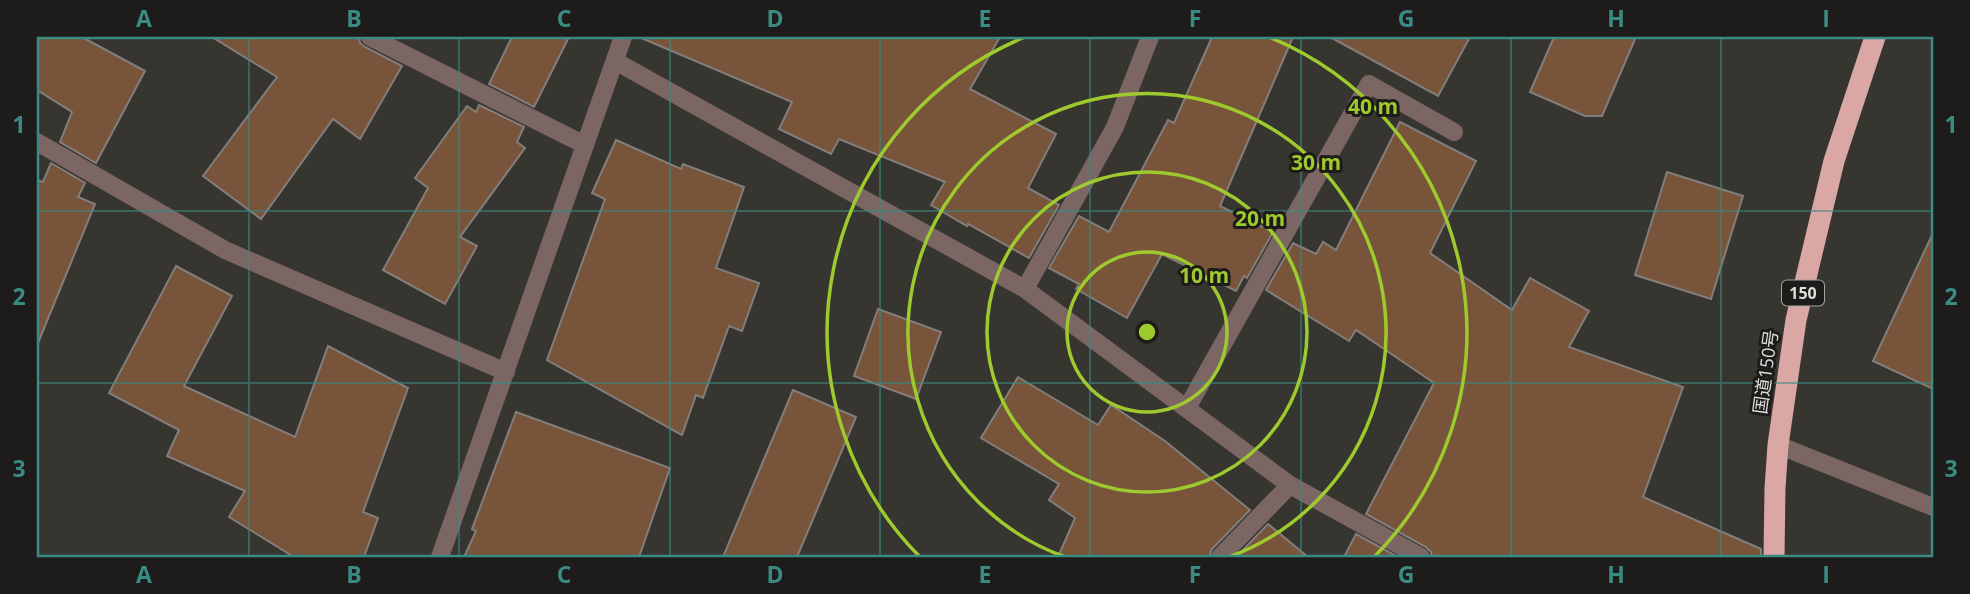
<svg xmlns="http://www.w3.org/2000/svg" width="1970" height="594" font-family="'Open Sans','Noto Sans JP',sans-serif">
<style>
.building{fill:#77543a;stroke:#837e7b;stroke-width:2}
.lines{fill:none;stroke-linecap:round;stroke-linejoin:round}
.street{stroke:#7b6664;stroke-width:18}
.highway{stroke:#daa7a4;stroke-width:21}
.grid{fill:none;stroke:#398b84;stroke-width:2;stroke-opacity:0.55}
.ring{fill:none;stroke:#9fca2d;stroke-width:3.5}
.labels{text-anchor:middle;stroke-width:6;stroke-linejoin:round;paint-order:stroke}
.shield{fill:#1d1c1a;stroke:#a5a4a1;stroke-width:2}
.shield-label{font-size:16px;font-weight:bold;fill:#dfdedb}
.street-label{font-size:18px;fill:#dfdedb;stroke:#1d1c1a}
.centre{fill:#9fca2d;stroke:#1d1c1a;stroke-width:3.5}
.ring-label{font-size:21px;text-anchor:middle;font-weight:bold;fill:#9fca2d;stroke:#1d1c1a;stroke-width:6;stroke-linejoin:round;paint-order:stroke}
.neatline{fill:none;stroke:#398b84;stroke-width:2.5}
.grid-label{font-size:23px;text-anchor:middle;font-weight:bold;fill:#398b84}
</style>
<rect width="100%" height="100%" fill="#363530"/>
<g class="building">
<polygon points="37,37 82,37 145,71 96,163 60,142 72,112 37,90"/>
<polygon points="212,37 359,37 360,43 365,47 402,66 360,139 333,119 261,219 203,176 277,77"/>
<polygon points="512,37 569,37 534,107 489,84"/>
<polygon points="639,37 1000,37 970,89 1056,134 1028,188 1059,205 1029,258 968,224 967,226 931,205 945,182 839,139 831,154 779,129 792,102"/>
<polygon points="1212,37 1293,37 1220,206 1273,232 1247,278 1244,276 1236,291 1162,254 1127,318 1076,289 1079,284 1049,268 1079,216 1109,232 1168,120 1174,123"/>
<polygon points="1330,37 1470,37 1438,96"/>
<polygon points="1554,37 1636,37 1602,116 1585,116 1530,92"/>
<polygon points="479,105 524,127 517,142 525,148 460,237 477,246 445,304 383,270 428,188 415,178 467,106 476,112"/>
<polygon points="1400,122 1476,161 1430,253 1512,310 1530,278 1589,311 1569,347 1683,387 1643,497 1761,549 1761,557 1432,557 1431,552 1426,547 1366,514 1434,383 1356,330 1349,341 1266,290 1293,243 1316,254 1323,242 1336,250"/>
<polygon points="616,140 681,169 683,164 744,187 716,268 759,283 742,331 729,326 703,398 696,395 682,435 547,360 605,199 592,193"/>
<polygon points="51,163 85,183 78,197 95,204 38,343 37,180 43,182"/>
<polygon points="1667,172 1743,196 1711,299 1635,275"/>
<polygon points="1933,233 1933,389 1873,361"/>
<polygon points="176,266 232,296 184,386 295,437 328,346 408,388 363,512 378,518 364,557 294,557 229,517 245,491 167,456 179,430 109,393"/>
<polygon points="878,309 941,332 916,399 854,376"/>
<polygon points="1018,377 1098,425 1111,405 1165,441 1250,510 1212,549 1209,557 1058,557 1075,518 1049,500 1059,484 981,438"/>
<polygon points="793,390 856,417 797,557 723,557"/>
<polygon points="516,412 670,468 639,557 464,557 476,531 472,529"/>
<polygon points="1268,524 1308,557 1236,557"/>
<polygon points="1356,534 1398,557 1344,557"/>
</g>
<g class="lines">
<g class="street">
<polyline points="370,37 585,145"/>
<polyline points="615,61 1025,289 1290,485 1421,557"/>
<polyline points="37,142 225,250 506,372"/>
<polyline points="1025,289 1115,127 1150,37"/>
<polyline points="1187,408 1369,84 1454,132"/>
<polyline points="1778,445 1933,507"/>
<polyline points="440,557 623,37"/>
<polyline points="1220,557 1290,485"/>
</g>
<polyline class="highway" points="1774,557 1775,488 1778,445 1796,320 1834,161 1875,37"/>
</g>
<path class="grid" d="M249,37V557M459,37V557M670,37V557M880,37V557M1090,37V557M1301,37V557M1511,37V557M1721,37V557M37,211H1933M37,383H1933"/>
<g class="ring">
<circle cx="1147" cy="332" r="80"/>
<circle cx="1147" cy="332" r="160"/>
<path d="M1065 557A239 239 0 1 1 1229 557"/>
<path d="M919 556A319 319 0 0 1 1025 37M1269 37A319 319 0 0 1 1375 556"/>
</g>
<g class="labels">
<rect class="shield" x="1782" y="280.5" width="42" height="25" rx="5"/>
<g class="shield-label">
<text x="1803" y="299">150</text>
</g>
<g class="street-label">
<text transform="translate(1766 372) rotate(-82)" y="6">国道150号</text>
</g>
</g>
<circle cx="1147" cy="332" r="10" class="centre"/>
<g class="ring-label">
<text x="1373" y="114">40 m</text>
<text x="1316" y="170">30 m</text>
<text x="1260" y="226">20 m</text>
<text x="1204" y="283">10 m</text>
</g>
<rect width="1970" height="594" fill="none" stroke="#1d1c1a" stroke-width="77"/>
<rect x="38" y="38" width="1894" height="518" class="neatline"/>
<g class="grid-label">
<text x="144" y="27">A</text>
<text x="354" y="27">B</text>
<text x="564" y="27">C</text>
<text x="775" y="27">D</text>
<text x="985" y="27">E</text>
<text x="1195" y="27">F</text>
<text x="1406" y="27">G</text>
<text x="1616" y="27">H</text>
<text x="1826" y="27">I</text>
<text x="19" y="133">1</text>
<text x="1951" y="133">1</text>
<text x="19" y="305">2</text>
<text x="1951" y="305">2</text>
<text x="19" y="477">3</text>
<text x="1951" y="477">3</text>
<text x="144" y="583">A</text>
<text x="354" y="583">B</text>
<text x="564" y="583">C</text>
<text x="775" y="583">D</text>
<text x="985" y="583">E</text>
<text x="1195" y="583">F</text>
<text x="1406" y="583">G</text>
<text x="1616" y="583">H</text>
<text x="1826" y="583">I</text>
</g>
</svg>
